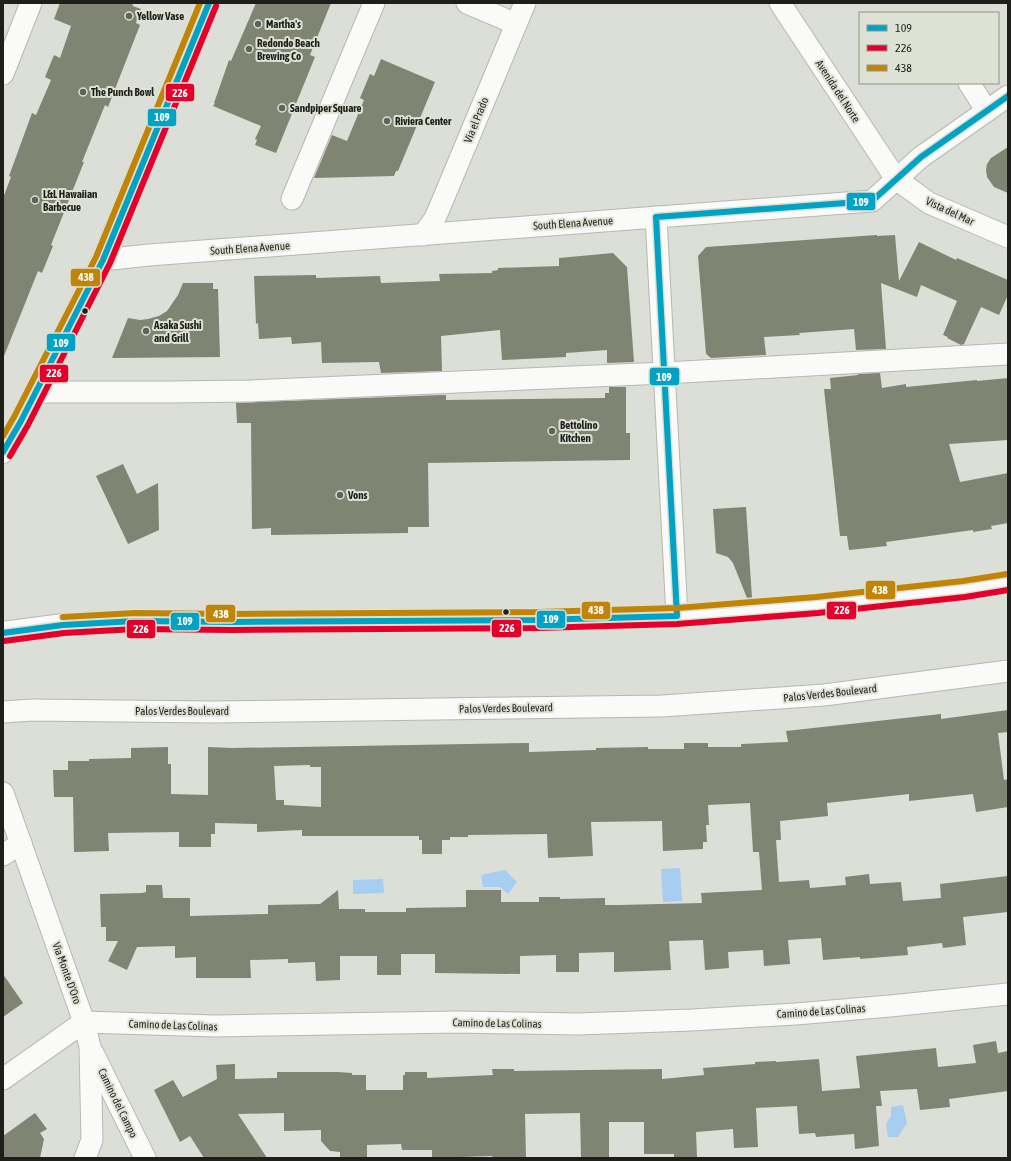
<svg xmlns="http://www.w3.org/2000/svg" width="1011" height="1161" font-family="'Asap Condensed',sans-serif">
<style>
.water{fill:#a7cdf0}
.building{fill:#808473;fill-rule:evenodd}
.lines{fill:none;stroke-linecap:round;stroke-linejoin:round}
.minor-casing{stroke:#b6b8b2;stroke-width:23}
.major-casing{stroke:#b6b8b2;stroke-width:24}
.minor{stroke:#fafaf9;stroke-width:21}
.major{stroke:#fafaf9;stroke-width:22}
.bus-1-casing{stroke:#dde2d4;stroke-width:9}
.bus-2-casing{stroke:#dde2d4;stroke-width:9}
.bus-3-casing{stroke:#dde2d4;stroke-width:9}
.bus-1{stroke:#02a2c5;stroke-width:6}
.bus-2{stroke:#e4002b;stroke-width:6}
.bus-3{stroke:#c18406;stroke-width:6}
.poi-dot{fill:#60625c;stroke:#dde2d4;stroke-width:1.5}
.bus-dot{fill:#1e1f1a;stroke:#dde2d4;stroke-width:1.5}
.labels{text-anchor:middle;stroke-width:4;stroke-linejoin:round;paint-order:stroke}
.poi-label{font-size:11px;font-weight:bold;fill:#1e1f1a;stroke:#dde2d4;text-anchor:start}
.street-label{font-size:11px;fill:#1e1f1a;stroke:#dde2d4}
.line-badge{stroke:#dde2d4;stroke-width:1.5}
.badge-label{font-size:11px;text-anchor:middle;font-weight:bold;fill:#fff}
</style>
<rect width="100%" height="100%" fill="#dcded8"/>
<g class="water">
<polygon points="680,868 682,901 663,902 661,869"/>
<polygon points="505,870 517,882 508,894 500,887 483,887 481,875"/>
<polygon points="383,879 384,893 353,894 353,880"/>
<polygon points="903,1105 907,1123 898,1137 888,1137 886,1124 891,1116 891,1107"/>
</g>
<g class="building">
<polygon points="60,3 132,3 133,6 141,9 136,23 140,25 108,107 105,105 82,162 84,162 51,245 53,246 42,273 38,271 4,356 3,355 3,198 11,177 9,176 32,113 36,115 51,80 45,77 54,55 60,58 71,26 54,19"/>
<polygon points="256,3 331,3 310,55 315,57 276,153 255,145 257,140 255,139 261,126 213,106 215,103 214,103 229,60 231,61"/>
<polygon points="381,59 435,82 398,171 396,171 394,176 314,178 332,135 347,141 364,100 360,98 370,74 374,76"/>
<polygon points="1008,147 1008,193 994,187 987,177 986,170 987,164 991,158"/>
<polygon points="877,235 877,236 895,235 899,281 919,242 956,260 957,258 1008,280 1008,295 999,315 981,307 964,344 961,345 947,338 948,337 943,335 957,301 921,285 917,297 881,283 886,349 856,350 854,329 799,333 800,335 764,337 766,355 711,358 706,354 698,256 706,247"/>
<polygon points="613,253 627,267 634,362 607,363 607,350 566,353 566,357 502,360 500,330 441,336 442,371 381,373 379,362 322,363 321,342 292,344 291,337 259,339 258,323 256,324 254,276 316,275 316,278 380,276 381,283 440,281 439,274 492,273 492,271 498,270 498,268 559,266 559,258"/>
<polygon points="183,283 213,283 213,289 218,289 220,357 112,358 128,318 140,320 148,319 159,316 167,311 178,295"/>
<polygon points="880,373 882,388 906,384 906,387 977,380 977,381 1008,378 1008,440 949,444 960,482 1008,473 1008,523 991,526 992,529 973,532 973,530 886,542 887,546 849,550 847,536 840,536 824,389 831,389 830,378 858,375 858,374"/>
<polygon points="609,387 626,387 626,433 630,433 630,460 428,463 429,527 408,527 408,533 271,535 271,528 252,529 251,423 237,423 236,403 442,395 446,395 446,400 605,398 605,393 609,393"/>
<polygon points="123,464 137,494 158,483 159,530 128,544 96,476"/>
<polygon points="746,507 752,598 747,598 733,563 728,557 716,553 713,509"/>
<path d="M1008,710V732L998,733L1004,780L1008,779V807L976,812L973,794L909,801V794L827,803L828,816L780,821L781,840H776L779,882L809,880L810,888L846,885L845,877L869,874L870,884L901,882L903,901L941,898L940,884L1008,876V912L963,917L966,945L943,948L942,943L907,947L908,955L860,959V957L823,960L821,938L788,940L790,964L764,966L763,950L728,952L729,968L705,970L703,940L669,941L671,970L614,972V952L579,953V972H556V955L520,956V974L435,973V954H401V975H377V956H340V980L316,981L315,962L288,963V959L250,960L251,978H196V957L175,958V946L137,947L127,970L108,961L118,941H106V927H101L100,894L142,893L146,892V885H162L163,898H190V916L268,914V905L320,904L338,890L339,909H365V912H406V908L466,907V890H501V902H539V897H560V899L605,898V905H619L702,903L701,893L762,890L759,852H753L750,803L708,805L709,825H706L707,842H703V849L663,851L662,821L591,822L593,856L548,858L547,834L468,835V837H450V840H442V854H422V840H419V836H302V830L257,832V824L215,823V834H211V847H179V832L108,833L109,851L74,852L73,797H54L53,770H68V761H89V759L131,758V748L168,747V764H171V794L208,795V747L232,748L529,743V752L596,750V748L648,747V749H684V743H708V747H741V744L788,742L786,731L941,714V719ZM310,765V767H321V807L284,805V800H276L274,766Z"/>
<polygon points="3,974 23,1003 3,1017"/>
<polygon points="996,1041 998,1053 1008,1051 1008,1091 949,1099 950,1107 920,1110 917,1089 880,1091 882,1106 876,1106 879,1146 855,1149 854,1134 816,1137 815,1133 799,1134 797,1106 756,1108 758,1147 734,1148 733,1129 696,1132 697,1158 674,1158 674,1154 644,1154 644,1122 609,1122 609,1158 581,1158 580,1113 525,1114 526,1158 493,1158 492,1156 432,1158 432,1150 402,1150 401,1144 367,1145 367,1158 340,1158 340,1152 330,1151 321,1141 321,1130 284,1131 284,1113 238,1114 267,1158 204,1158 190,1136 180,1142 154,1090 173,1080 183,1097 217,1079 216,1065 235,1064 235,1079 277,1078 277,1072 338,1072 352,1073 352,1075 366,1075 366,1090 403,1090 403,1075 405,1075 405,1072 427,1072 427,1078 493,1075 492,1069 514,1069 514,1071 662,1069 662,1079 704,1075 703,1068 755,1064 755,1062 776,1061 776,1062 819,1059 822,1091 860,1088 856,1056 936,1048 938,1067 976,1063 973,1045"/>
<polygon points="35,1113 47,1129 40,1133 44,1139 40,1158 3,1158 3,1136"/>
</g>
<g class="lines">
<g class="minor-casing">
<g id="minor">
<polyline points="467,3 516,24"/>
<polyline points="780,3 896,179 929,203 1008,237"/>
<polyline points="3,74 31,3"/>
<polyline points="969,83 987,111"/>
<polyline points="292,199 374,3"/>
<polyline points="656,217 677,616"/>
<polyline points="423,235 434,220 439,209 525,3"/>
<polyline points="103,260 149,255 872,201 921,157 1008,96"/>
<polyline points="36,392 170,392 250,391 665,373 1008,354"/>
<polyline points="3,712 32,710 211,712 662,706 824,695 1008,671"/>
<polyline points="3,793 84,1022 90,1047 92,1140 85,1158"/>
<polyline points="3,855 21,843"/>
<polyline points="93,1053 145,1158"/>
<polyline points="3,1079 84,1022 216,1026 457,1022 578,1024 692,1020 796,1014 890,1006 1008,994"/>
</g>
</g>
<g class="major-casing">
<g id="major">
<polyline points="3,452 21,421 103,260 209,3"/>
<polyline points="3,633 63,625 135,621 232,622 538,620 677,616 817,605 964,589 1008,582"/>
</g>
</g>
<use href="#minor" class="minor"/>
<use href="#major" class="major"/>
<g class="bus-1-casing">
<g id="bus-1">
<polyline points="3,452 21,421 103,260 209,3"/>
<polyline points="3,633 63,625 135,621 232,622 538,620 677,616 656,217 872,201 921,157 1008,96"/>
</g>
</g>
<g class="bus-2-casing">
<g id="bus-2">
<polyline points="10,456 28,425 110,263 216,6"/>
<polyline points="4,641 64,633 135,629 232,630 538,628 677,624 818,613 965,597 1008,590"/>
</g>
</g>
<g class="bus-3-casing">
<g id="bus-3">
<polyline points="3,436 14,417 96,257 200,3"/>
<polyline points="63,617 135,613 232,614 538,612 677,608 816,597 963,581 1007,574"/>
</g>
</g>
<use href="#bus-1" class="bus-1"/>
<use href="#bus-2" class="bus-2"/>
<use href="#bus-3" class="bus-3"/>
</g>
<g class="poi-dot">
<circle cx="129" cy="16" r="4"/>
<circle cx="258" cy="24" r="4"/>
<circle cx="249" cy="49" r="4"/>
<circle cx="83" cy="92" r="4"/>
<circle cx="282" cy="108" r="4"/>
<circle cx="387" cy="121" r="4"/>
<circle cx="35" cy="200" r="4"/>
<circle cx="146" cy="331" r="4"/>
<circle cx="552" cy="431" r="4"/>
<circle cx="340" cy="495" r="4"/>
</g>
<g class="bus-dot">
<circle cx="85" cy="311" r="3.5"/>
<circle cx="506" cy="612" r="3.5"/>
</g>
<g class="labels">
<g class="poi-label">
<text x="137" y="20">Yellow Vase</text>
<text x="266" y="28">Martha's</text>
<text x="257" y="47">Redondo Beach<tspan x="257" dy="13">Brewing Co</tspan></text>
<text x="91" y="96">The Punch Bowl</text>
<text x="290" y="112">Sandpiper Square</text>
<text x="395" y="125">Riviera Center</text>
<text x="43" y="198">L&amp;L Hawaiian<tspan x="43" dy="13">Barbecue</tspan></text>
<text x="154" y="329">Asaka Sushi<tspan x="154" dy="13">and Grill</tspan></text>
<text x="560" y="429">Bettolino<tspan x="560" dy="13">Kitchen</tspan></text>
<text x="348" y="499">Vons</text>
</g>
<g class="street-label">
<text transform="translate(838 91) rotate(57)" y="4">Avenida del Norte</text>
<text transform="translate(476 120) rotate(-68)" y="4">Via el Prado</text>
<text transform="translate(950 211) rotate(25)" y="4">Vista del Mar</text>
<text transform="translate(573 223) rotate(-4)" y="4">South Elena Avenue</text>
<text transform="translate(250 248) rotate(-4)" y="4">South Elena Avenue</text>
<text transform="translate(830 693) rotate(-6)" y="4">Palos Verdes Boulevard</text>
<text transform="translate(506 708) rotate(-1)" y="4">Palos Verdes Boulevard</text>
<text x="182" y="715">Palos Verdes Boulevard</text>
<text transform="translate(67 973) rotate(70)" y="4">Via Monte D'Oro</text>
<text transform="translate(821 1011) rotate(-4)" y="4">Camino de Las Colinas</text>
<text transform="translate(497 1023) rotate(1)" y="4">Camino de Las Colinas</text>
<text transform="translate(173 1025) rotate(2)" y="4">Camino de Las Colinas</text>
<text transform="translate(118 1103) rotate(64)" y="4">Camino del Campo</text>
</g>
</g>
<g class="line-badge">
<rect x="165" y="83" width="30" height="19" rx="4" fill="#e4002b"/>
<rect x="147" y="108" width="30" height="19" rx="4" fill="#02a2c5"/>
<rect x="846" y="192" width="30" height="19" rx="4" fill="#02a2c5"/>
<rect x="70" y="268" width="31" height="19" rx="4" fill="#c18406"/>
<rect x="46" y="333" width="30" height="19" rx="4" fill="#02a2c5"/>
<rect x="39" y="364" width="30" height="19" rx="4" fill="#e4002b"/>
<rect x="649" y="367" width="31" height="19" rx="4" fill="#02a2c5"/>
<rect x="865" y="580" width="31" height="20" rx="4" fill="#c18406"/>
<rect x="581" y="601" width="30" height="19" rx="4" fill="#c18406"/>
<rect x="826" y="601" width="31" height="19" rx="4" fill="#e4002b"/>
<rect x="205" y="604" width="31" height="19" rx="4" fill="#c18406"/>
<rect x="536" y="610" width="30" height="19" rx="4" fill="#02a2c5"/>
<rect x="170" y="612" width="30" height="19" rx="4" fill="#02a2c5"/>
<rect x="491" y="619" width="31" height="19" rx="4" fill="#e4002b"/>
<rect x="126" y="619" width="30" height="20" rx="4" fill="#e4002b"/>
</g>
<g class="badge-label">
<text x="180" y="97">226</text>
<text x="162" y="121">109</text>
<text x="861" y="206">109</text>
<text x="86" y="281">438</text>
<text x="61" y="347">109</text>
<text x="54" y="377">226</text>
<text x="664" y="381">109</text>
<text x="880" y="594">438</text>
<text x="596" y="614">438</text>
<text x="842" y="614">226</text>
<text x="221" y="618">438</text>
<text x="551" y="623">109</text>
<text x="185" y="625">109</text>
<text x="507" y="632">226</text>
<text x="141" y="633">226</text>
</g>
<rect width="1011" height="1161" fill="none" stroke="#1e1f1a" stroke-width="8"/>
<rect x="859" y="12" width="140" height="72" fill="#dde2d4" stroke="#91948a"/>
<rect x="867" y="25" width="20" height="6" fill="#02a2c5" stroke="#91948a"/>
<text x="895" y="32" font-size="12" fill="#1e1f1a">109</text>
<rect x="867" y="45" width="20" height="6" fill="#e4002b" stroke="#91948a"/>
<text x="895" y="52" font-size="12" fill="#1e1f1a">226</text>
<rect x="867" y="65" width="20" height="6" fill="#c18406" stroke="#91948a"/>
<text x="895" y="72" font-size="12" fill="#1e1f1a">438</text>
</svg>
